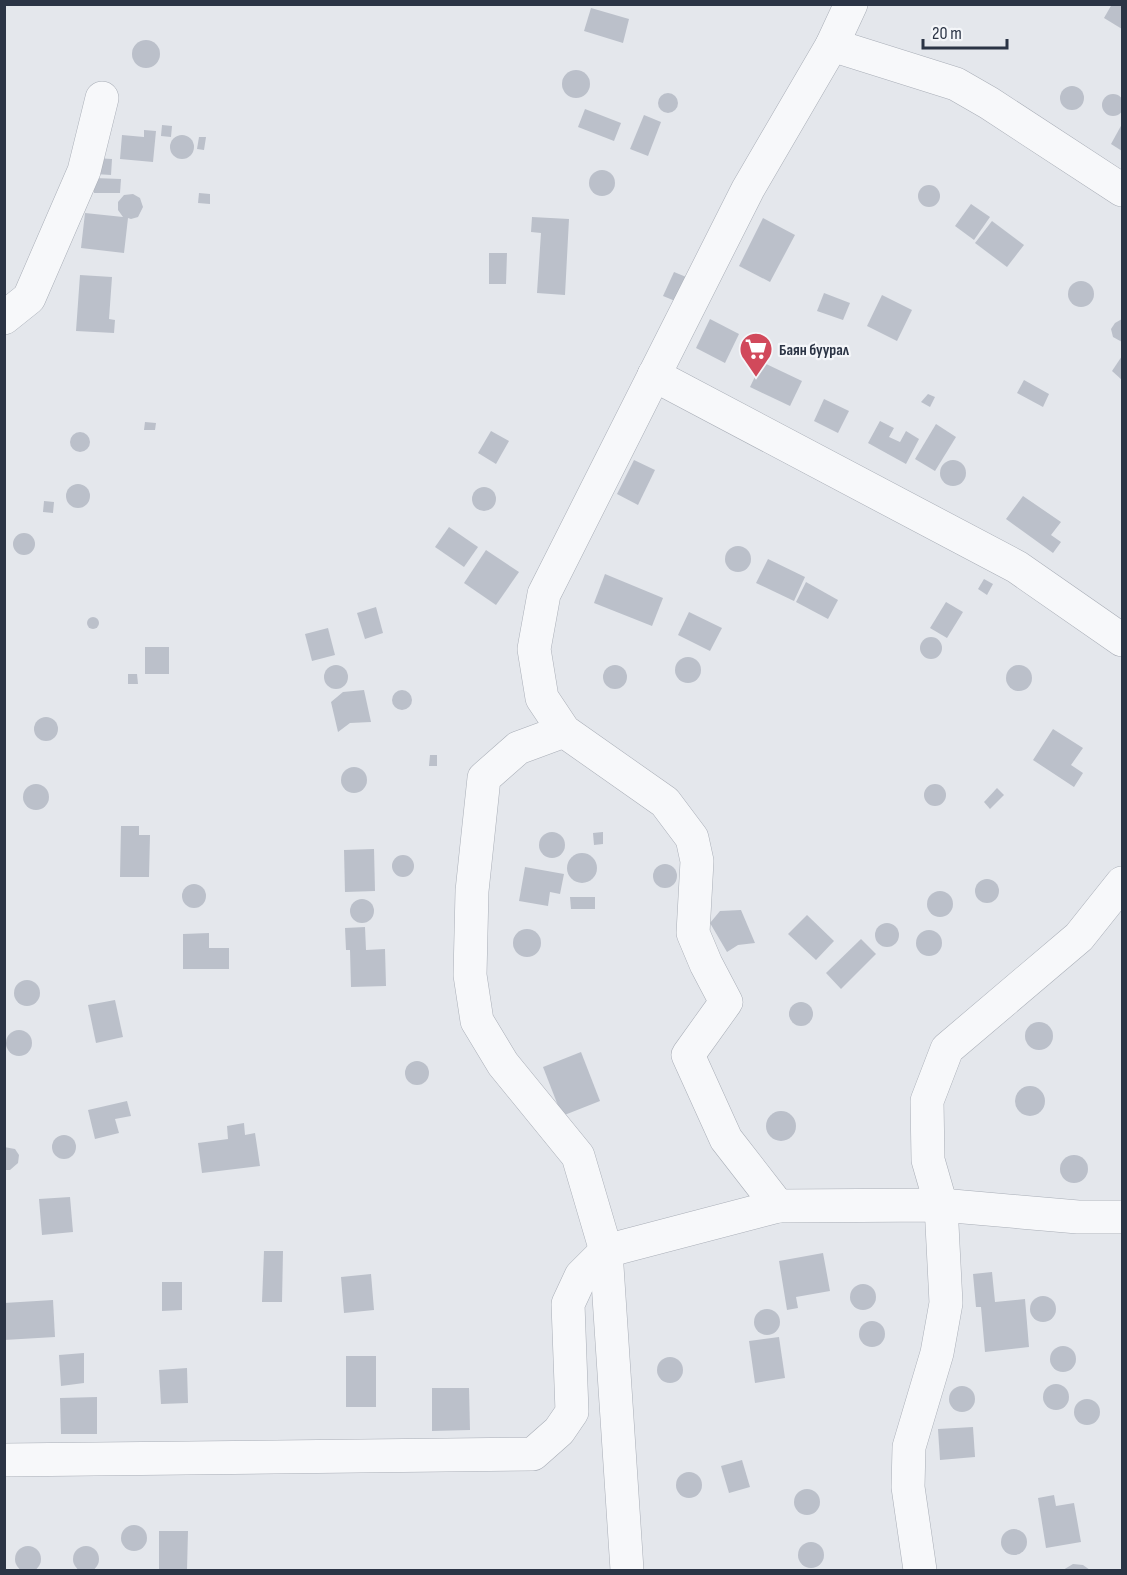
<svg xmlns="http://www.w3.org/2000/svg" width="1127" height="1575" font-family="'Sofia Sans Condensed',sans-serif">
<style>
.building{fill:#bbc0ca}
.lines{fill:none;stroke-linecap:round;stroke-linejoin:round}
.minor-casing{stroke:#a9aeb7;stroke-width:34}
.minor{stroke:#f7f8fa;stroke-width:33}
.labels{text-anchor:middle;stroke-width:4.5;stroke-linejoin:round;paint-order:stroke}
.poi-label{font-size:16px;font-weight:bold;fill:#2b3445;stroke:#f4f6f9;text-anchor:start}
</style>
<rect width="100%" height="100%" fill="#e4e7ec"/>
<g class="building">
<polygon points="1112,4 1122,4 1122,29 1104,18"/>
<polygon points="591,8 629,19 623,43 584,31"/>
<circle cx="146" cy="54" r="14"/>
<circle cx="576" cy="84" r="14"/>
<circle cx="1072" cy="98" r="12"/>
<circle cx="668" cy="103" r="10"/>
<circle cx="1113" cy="105" r="11"/>
<polygon points="585,109 621,123 614,141 578,127"/>
<polygon points="644,115 661,122 648,156 630,149"/>
<polygon points="1122,124 1122,151 1111,144"/>
<polygon points="162,125 172,126 171,137 161,136"/>
<polygon points="144,130 156,131 153,162 120,159 122,135 144,137"/>
<circle cx="182" cy="147" r="12"/>
<polygon points="199,137 206,137 204,150 197,149"/>
<polygon points="95,158 112,159 111,175 95,174"/>
<circle cx="602" cy="183" r="13"/>
<polygon points="94,178 121,179 120,193 94,193"/>
<circle cx="929" cy="196" r="11"/>
<polygon points="199,193 210,194 210,204 198,203"/>
<polygon points="133,194 140,198 143,207 138,217 131,219 128,218 124,253 81,248 85,213 123,217 118,210 118,202 124,195"/>
<polygon points="971,204 990,217 974,240 955,226"/>
<polygon points="532,217 569,219 565,295 537,293 541,233 531,232"/>
<polygon points="763,218 795,235 770,282 739,266"/>
<polygon points="992,221 1024,245 1007,267 975,243"/>
<polygon points="489,253 507,253 506,284 489,284"/>
<polygon points="674,272 691,279 680,303 663,296"/>
<polygon points="80,275 112,277 109,319 115,320 114,333 76,331"/>
<circle cx="1081" cy="294" r="13"/>
<polygon points="824,293 850,303 843,320 817,311"/>
<polygon points="882,295 912,310 897,341 867,326"/>
<polygon points="710,319 739,334 725,363 696,348"/>
<polygon points="1122,319 1122,342 1113,337 1111,329 1115,323"/>
<polygon points="1122,356 1122,380 1112,371"/>
<polygon points="762,362 802,381 790,406 750,387"/>
<polygon points="1024,380 1049,394 1043,407 1017,393"/>
<polygon points="928,394 935,397 930,407 921,402"/>
<polygon points="824,399 849,411 838,433 814,421"/>
<polygon points="880,421 894,428 889,437 900,442 906,431 919,439 906,464 868,443"/>
<polygon points="145,422 156,423 155,430 144,430"/>
<polygon points="936,424 956,437 935,471 915,459"/>
<polygon points="491,431 509,441 496,464 478,453"/>
<circle cx="80" cy="442" r="10"/>
<circle cx="953" cy="473" r="13"/>
<polygon points="634,460 655,470 638,505 617,494"/>
<circle cx="78" cy="496" r="12"/>
<circle cx="484" cy="499" r="12"/>
<polygon points="1023,496 1061,522 1051,535 1061,542 1053,553 1006,519"/>
<polygon points="44,501 54,502 53,513 43,512"/>
<polygon points="449,527 478,547 464,567 435,547"/>
<circle cx="24" cy="544" r="11"/>
<circle cx="738" cy="559" r="13"/>
<polygon points="486,550 519,572 496,605 464,583"/>
<polygon points="768,559 805,577 794,601 756,583"/>
<polygon points="605,574 663,598 652,626 594,603"/>
<polygon points="984,579 993,584 987,595 978,589"/>
<polygon points="806,582 838,600 828,619 796,602"/>
<polygon points="946,602 963,612 947,638 930,628"/>
<polygon points="376,607 383,633 365,639 357,613"/>
<polygon points="689,612 722,628 710,651 678,635"/>
<circle cx="93" cy="623" r="6"/>
<polygon points="328,628 335,655 312,661 305,634"/>
<circle cx="931" cy="648" r="11"/>
<rect x="145" y="647" width="24" height="27"/>
<circle cx="688" cy="670" r="13"/>
<circle cx="1019" cy="678" r="13"/>
<circle cx="615" cy="677" r="12"/>
<circle cx="336" cy="677" r="12"/>
<polygon points="128,674 137,674 138,684 128,684"/>
<circle cx="402" cy="700" r="10"/>
<polygon points="364,690 371,722 350,723 338,732 331,702 343,692"/>
<circle cx="46" cy="729" r="12"/>
<polygon points="1053,729 1083,748 1071,765 1083,773 1074,787 1033,760"/>
<polygon points="430,755 437,755 437,766 429,766"/>
<circle cx="354" cy="780" r="13"/>
<circle cx="935" cy="795" r="11"/>
<circle cx="36" cy="797" r="13"/>
<polygon points="997,788 1004,795 990,809 984,802"/>
<polygon points="121,826 139,826 139,835 150,835 149,877 120,877"/>
<polygon points="603,832 603,844 594,845 593,833"/>
<circle cx="552" cy="845" r="13"/>
<polygon points="374,849 375,891 345,892 344,850"/>
<circle cx="582" cy="868" r="15"/>
<circle cx="403" cy="866" r="11"/>
<circle cx="665" cy="876" r="12"/>
<polygon points="525,867 564,874 560,894 550,892 548,906 519,901"/>
<circle cx="987" cy="891" r="12"/>
<circle cx="194" cy="896" r="12"/>
<circle cx="940" cy="904" r="13"/>
<polygon points="570,897 595,897 595,909 571,909"/>
<circle cx="362" cy="911" r="12"/>
<polygon points="741,910 755,943 738,945 727,952 710,923 720,911"/>
<polygon points="807,915 834,941 816,960 788,934"/>
<circle cx="887" cy="935" r="12"/>
<polygon points="365,927 366,950 385,949 386,986 351,987 350,950 346,950 345,928"/>
<circle cx="527" cy="943" r="14"/>
<circle cx="929" cy="943" r="13"/>
<polygon points="209,933 209,948 229,948 229,969 183,969 183,934"/>
<polygon points="861,939 876,954 841,989 826,973"/>
<circle cx="27" cy="993" r="13"/>
<polygon points="115,1000 123,1037 96,1043 88,1005"/>
<circle cx="801" cy="1014" r="12"/>
<circle cx="1039" cy="1036" r="14"/>
<circle cx="19" cy="1043" r="13"/>
<polygon points="581,1052 600,1101 562,1116 543,1067"/>
<circle cx="417" cy="1073" r="12"/>
<circle cx="1030" cy="1101" r="15"/>
<polygon points="127,1101 131,1116 115,1119 119,1133 95,1139 88,1110"/>
<circle cx="781" cy="1126" r="15"/>
<polygon points="244,1123 245,1135 255,1133 260,1166 202,1173 198,1143 228,1139 227,1126"/>
<circle cx="64" cy="1147" r="12"/>
<polygon points="4,1147 15,1149 19,1155 18,1163 10,1170 4,1170"/>
<circle cx="1074" cy="1169" r="14"/>
<polygon points="70,1197 73,1232 42,1235 39,1199"/>
<polygon points="264,1251 283,1251 282,1302 262,1302"/>
<polygon points="823,1253 830,1291 796,1297 798,1308 787,1310 779,1261"/>
<polygon points="992,1272 995,1302 1025,1299 1029,1347 985,1352 981,1307 976,1307 973,1274"/>
<polygon points="371,1274 374,1310 344,1313 341,1277"/>
<polygon points="162,1282 182,1282 182,1310 162,1311"/>
<circle cx="863" cy="1297" r="13"/>
<circle cx="1043" cy="1309" r="13"/>
<polygon points="53,1300 55,1337 4,1340 4,1303"/>
<circle cx="767" cy="1322" r="13"/>
<circle cx="872" cy="1334" r="13"/>
<polygon points="779,1337 785,1378 755,1383 749,1341"/>
<circle cx="1063" cy="1359" r="13"/>
<polygon points="84,1353 84,1383 61,1386 59,1355"/>
<rect x="346" y="1356" width="30" height="51"/>
<circle cx="670" cy="1370" r="13"/>
<polygon points="187,1368 188,1403 161,1404 159,1370"/>
<circle cx="1056" cy="1397" r="13"/>
<circle cx="962" cy="1399" r="13"/>
<polygon points="432,1388 469,1388 470,1430 432,1431"/>
<polygon points="97,1397 97,1434 61,1434 60,1398"/>
<circle cx="1087" cy="1412" r="13"/>
<polygon points="973,1427 975,1457 940,1460 938,1429"/>
<polygon points="742,1460 750,1487 729,1493 721,1466"/>
<circle cx="689" cy="1485" r="13"/>
<circle cx="807" cy="1502" r="13"/>
<polygon points="1054,1495 1056,1506 1074,1503 1081,1542 1046,1548 1038,1498"/>
<circle cx="134" cy="1538" r="13"/>
<circle cx="1014" cy="1542" r="13"/>
<polygon points="159,1531 188,1531 187,1570 159,1570"/>
<circle cx="811" cy="1555" r="13"/>
<circle cx="28" cy="1559" r="13"/>
<circle cx="86" cy="1559" r="13"/>
<polygon points="1073,1564 1083,1565 1090,1570 1063,1570"/>
</g>
<g class="lines">
<g class="minor-casing">
<g id="minor">
<polyline points="832,45 956,84 989,103 1122,190"/>
<polyline points="4,318 29,298 84,171 102,98"/>
<polyline points="654,375 1017,567 1122,640"/>
<polyline points="564,731 518,748 484,778 472,891 470,975 477,1021 503,1064 578,1156 606,1251 627,1570"/>
<polyline points="778,1206 726,1139 688,1055 726,1002 706,964 693,933 697,861 692,838 665,802 564,731 542,698 534,649 544,594 748,189 832,45 851,4"/>
<polyline points="4,1460 533,1454 559,1431 572,1412 568,1304 581,1276 606,1251 778,1206 941,1205 1078,1217 1122,1217"/>
<polyline points="920,1570 908,1487 909,1447 937,1353 946,1303 941,1205 928,1160 927,1101 947,1049 1079,937 1122,883"/>
</g>
</g>
<use href="#minor" class="minor"/>
</g>
<defs>
<g id="supermarket-pin" transform="scale(1.725)"><path d="M0 17L-7.5 6A9.5 9.5 0 1 1 7.5 6Z" fill="#d1495b" stroke="#f4f6f9"/><path d="M-6-5.5h2.5l.6 2H6L4.5 2H-2.5L-4.4-4H-6ZM-1.5 3.2a1.3 1.3 0 1 0 .1 0ZM3 3.2a1.3 1.3 0 1 0 .1 0Z" fill="#fff"/></g>
</defs>
<g fill-rule="evenodd">
<use href="#supermarket-pin" x="756" y="349"/>
</g>
<g class="labels">
<g class="poi-label">
<text x="779" y="355">Баян буурал</text>
</g>
</g>
<rect width="1127" height="1575" fill="none" stroke="#2b3445" stroke-width="12"/>
<path d="M923 39v9h84v-9" fill="none" stroke="#2b3445" stroke-width="3"/>
<text x="932" y="39" font-size="18" fill="#2b3445" stroke="#f4f6f9" stroke-width="4.5" paint-order="stroke">20 m</text>
</svg>
